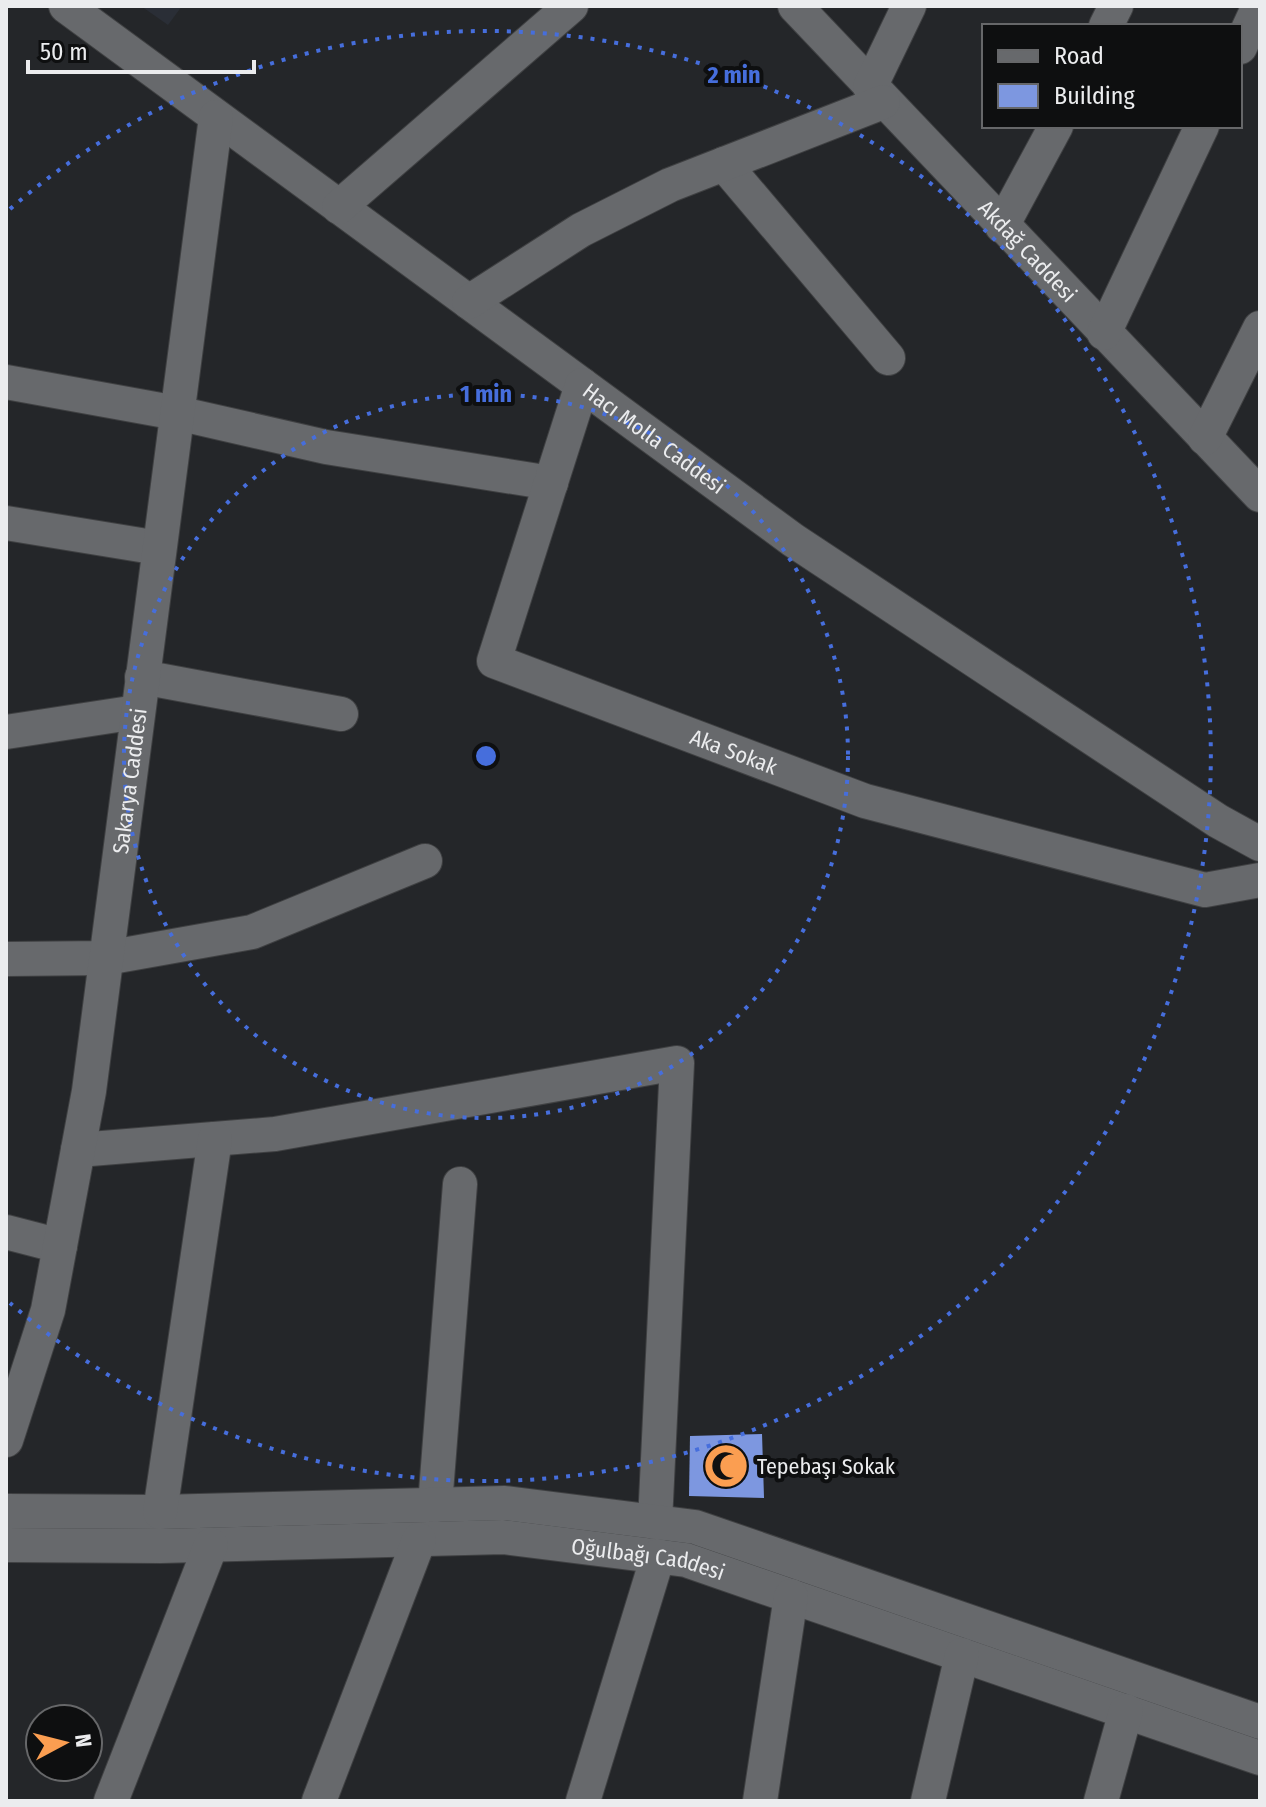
<svg xmlns="http://www.w3.org/2000/svg" width="1266" height="1807" font-family="'Fira Sans Condensed',sans-serif">
<style>
.built{fill:#2a2e36}
.building{fill:#7d97e0}
.lines{fill:none;stroke-linecap:round;stroke-linejoin:round}
.minor-casing{stroke:#3f4042;stroke-width:36}
.minor{stroke:#67696c;stroke-width:34}
.ring{fill:none;stroke:#466edc;stroke-width:4;stroke-dasharray:4 8}
.labels{text-anchor:middle;stroke-width:8;stroke-linejoin:round;paint-order:stroke}
.street-label{font-size:22px;fill:#ebecee;stroke:#0e0f10}
.poi-label{font-size:22px;fill:#ebecee;stroke:#0e0f10;text-anchor:start}
.centre{fill:#466edc;stroke:#0e0f10;stroke-width:4}
.ring-label{font-size:24px;text-anchor:middle;font-weight:bold;fill:#466edc;stroke:#0e0f10;stroke-width:8;stroke-linejoin:round;paint-order:stroke}
</style>
<rect width="100%" height="100%" fill="#242629"/>
<polygon class="built" points="141,6 182,6 168,25"/>
<polygon class="building" points="762,1434 764,1498 689,1496 690,1436"/>
<g class="lines">
<g class="minor-casing">
<g id="minor">
<path id="s1" d="M66,6L793,540L1218,821L1260,844"/>
<path id="s2" d="M795,6L1260,495"/>
<polyline points="1106,26 1116,6"/>
<polyline points="1240,47 1259,6"/>
<polyline points="870,87 909,6"/>
<polyline points="724,164 888,358"/>
<polyline points="339,207 571,6"/>
<polyline points="1002,226 1056,126"/>
<polyline points="469,302 581,230 670,185 883,102"/>
<polyline points="1104,333 1202,126"/>
<polyline points="6,382 177,413 326,447 551,483"/>
<path id="s3" d="M582,385L494,661L865,801L1205,890L1260,880"/>
<polyline points="1205,438 1260,328"/>
<polyline points="6,523 159,548"/>
<polyline points="142,677 341,714"/>
<polyline points="6,732 137,712"/>
<polyline points="6,959 106,958 252,932 425,861"/>
<polyline points="78,1150 275,1134 677,1063 655,1522"/>
<polyline points="6,1232 60,1246"/>
<path id="s4" d="M6,1440L48,1310L89,1091L216,117"/>
<polyline points="435,1505 460,1184"/>
<polyline points="6,1511 160,1512 505,1503 695,1527 1260,1722"/>
<polyline points="160,1512 215,1139"/>
<path id="s5" d="M6,1545L160,1546L503,1537L686,1560L1260,1758"/>
<polyline points="111,1801 211,1545"/>
<polyline points="319,1801 419,1540"/>
<polyline points="583,1801 658,1556"/>
<polyline points="760,1801 791,1596"/>
<polyline points="928,1801 962,1655"/>
<polyline points="1101,1801 1126,1711"/>
</g>
</g>
<use href="#minor" class="minor"/>
</g>
<g class="ring">
<circle cx="486" cy="756" r="362"/>
<path d="M10 209A725 725 0 1 1 10 1303"/>
</g>
<defs>
<g id="mosque-disc" transform="scale(2.3)"><circle r="9.5" fill="#fb9e51" stroke="#0e0f10"/><path d="M3.5-4.9A6 6 0 1 0 3.5 4.9A5 5 0 1 1 3.5-4.9Z" fill="#111"/></g>
</defs>
<g fill-rule="evenodd">
<use href="#mosque-disc" x="726" y="1466"/>
</g>
<g class="labels">
<g class="street-label">
<text dy="8" stroke="none"><textPath href="#s2" startOffset="338">Akdağ Caddesi</textPath></text>
<text dy="8" stroke="none"><textPath href="#s1" startOffset="730">Hacı Molla Caddesi</textPath></text>
<text dy="8" stroke="none"><textPath href="#s3" startOffset="546">Aka Sokak</textPath></text>
<text dy="8" stroke="none"><textPath href="#s4" startOffset="672">Sakarya Caddesi</textPath></text>
<text dy="8" stroke="none"><textPath href="#s5" startOffset="644">Oğulbağı Caddesi</textPath></text>
</g>
<g class="poi-label">
<text x="757" y="1474">Tepebaşı Sokak</text>
</g>
</g>
<circle cx="486" cy="756" r="12" class="centre"/>
<g class="ring-label">
<text x="734" y="83">2 min</text>
<text x="486" y="402">1 min</text>
</g>
<rect width="1266" height="1807" fill="none" stroke="#ebecee" stroke-width="16"/>
<rect x="982" y="24" width="260" height="104" fill="#0e0f10" stroke="#666769" stroke-width="2"/>
<rect x="998" y="50" width="40" height="12" fill="#67696c" stroke="#666769" stroke-width="2"/>
<text x="1054" y="64" font-size="24" fill="#ebecee">Road</text>
<rect x="998" y="84" width="40" height="24" fill="#7d97e0" stroke="#666769" stroke-width="2"/>
<text x="1054" y="104" font-size="24" fill="#ebecee">Building</text>
<g transform="translate(64 1743) rotate(83)"><circle r="38" fill="#0e0f10" stroke="#666769" stroke-width="2"/>
<path d="M0-6L14 30L0 20L-14 30Z" fill="#fb9e51"/>
<text y="-12" font-size="22" font-weight="bold" text-anchor="middle" fill="#ebecee">N</text>
</g>
<path d="M28 60v12h226v-12" fill="none" stroke="#ebecee" stroke-width="4"/>
<text x="40" y="60" font-size="24" fill="#ebecee" stroke="#0e0f10" stroke-width="6" paint-order="stroke">50 m</text>
</svg>
